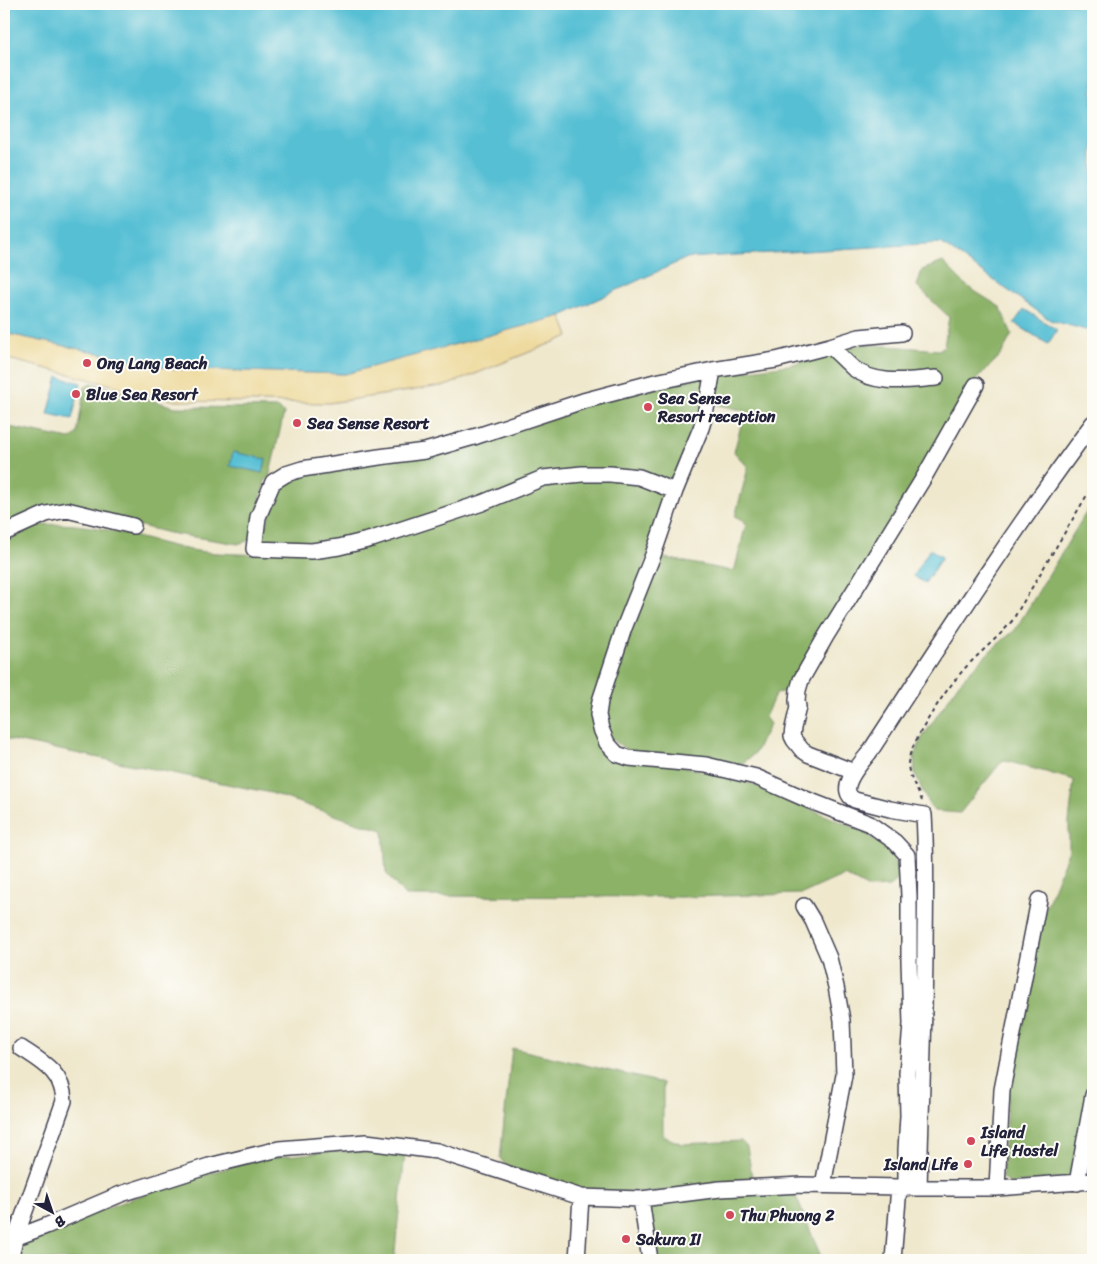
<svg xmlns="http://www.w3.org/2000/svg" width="1097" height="1264" font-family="Sriracha,sans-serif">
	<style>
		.forest { fill: #8cb268; stroke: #576a52 }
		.sand { fill: #eeda9e; stroke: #887e6c }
		.water { fill: #57bfd4; stroke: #3c7088 }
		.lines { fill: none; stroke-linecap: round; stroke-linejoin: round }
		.minor-casing { stroke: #414051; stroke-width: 18 }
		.path { stroke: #414051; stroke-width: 2; stroke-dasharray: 4 4; stroke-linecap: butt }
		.minor { stroke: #fff; stroke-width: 15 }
		.poi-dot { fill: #d1495b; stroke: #fdfcf7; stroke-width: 2 }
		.labels { text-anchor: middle; stroke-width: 4; stroke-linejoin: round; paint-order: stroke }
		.poi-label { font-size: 16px; font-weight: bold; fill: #22223b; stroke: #fdfcf7; text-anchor: start }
	</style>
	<rect width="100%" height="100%" fill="#fdfcf7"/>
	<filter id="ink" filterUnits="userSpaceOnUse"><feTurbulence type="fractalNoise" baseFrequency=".02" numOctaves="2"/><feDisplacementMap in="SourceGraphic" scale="10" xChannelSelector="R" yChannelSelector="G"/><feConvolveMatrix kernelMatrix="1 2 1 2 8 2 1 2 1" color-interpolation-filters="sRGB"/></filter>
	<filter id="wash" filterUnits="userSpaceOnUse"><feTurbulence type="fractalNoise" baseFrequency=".0096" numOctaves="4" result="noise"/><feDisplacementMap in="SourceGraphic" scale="20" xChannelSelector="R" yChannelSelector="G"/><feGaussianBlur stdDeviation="1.12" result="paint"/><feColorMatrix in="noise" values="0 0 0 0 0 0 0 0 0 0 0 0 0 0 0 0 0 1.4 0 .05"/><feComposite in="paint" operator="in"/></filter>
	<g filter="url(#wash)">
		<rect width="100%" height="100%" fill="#efe8cd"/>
		<path class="forest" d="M943,262L968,287L1000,307L1012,334L1001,355L973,383L791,689L782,692L776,693L765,717L770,724L755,753L742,764L652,755L629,752L611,738L603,716L608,692L640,603L659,561L665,558L732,571L735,568L746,524L743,520L735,517L747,472V466L734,452L744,414L742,410L715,404L712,398L716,377L725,373L789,365L864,344L939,350L944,346L949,317L917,286L922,270Z
			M701,377L707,384L702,409L594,700L605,746L749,783L865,832L892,854L900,878L889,887L869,888L844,875L802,894L681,897L405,896L386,873L383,830L355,822L271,793L6,739L4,740V543C14,540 19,529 29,527C83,516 138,540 191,550C212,554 234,553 256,555L274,503L283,484L301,473L380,460L582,405Z
			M91,383L175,407L278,408L284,413L269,478L265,481L250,540L238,544L169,533L106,517L51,512L4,526V426L70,439L77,434L85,386Z
			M1093,501V1175L1010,1184L1002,1178L1008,1093L1041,920L1069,850V822L1074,780L1003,760L960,813L934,811L928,803L915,774L914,756L922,738L959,683L991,650L1015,630Z
			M512,1048L663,1083V1136L682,1144L741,1141L747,1147L752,1176L743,1180L652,1192L588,1191L508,1169L500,1158Z
			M331,1151L405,1153L394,1260H14L18,1246L35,1237L106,1208L182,1181L259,1159Z
			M793,1189L819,1252V1260H657L648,1211L656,1202Z"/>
		<path class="sand" d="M561,316L569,336L448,385L329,403L176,401L4,358V333L174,369L345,374Z"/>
		<path class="water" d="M4,4H1093V332L1050,320L941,243L687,258L561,316L345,374L174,369L4,333Z
			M1024,309L1057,330L1048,344L1014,323Z
			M58,377L81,383L72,419L48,414Z
			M233,452L266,459L263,473L230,466Z
			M930,549L942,557L925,583L913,576Z"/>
	</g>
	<g filter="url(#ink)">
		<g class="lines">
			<g class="minor-casing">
				<path id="minor" d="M830,346C838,353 845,361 853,368C876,386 909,380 936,378
					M713,370L655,382L583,401L477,436L425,451L379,457L302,469L286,474L273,482L258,517L254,549L312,551L339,547L372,539L482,503L543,478L582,474H610L639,477L675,491L653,555L624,628L600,701L598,715L601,729L607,743L617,754L629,758L706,765L756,777L808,800L870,824L895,842L907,855L909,896V961L911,1024L907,1073L908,1116L906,1150V1188
					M675,491L701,428L705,415L713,370L776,360L830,346L859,337L902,333
					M4,533L46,514L67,510L133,526
					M854,772L808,754L802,750L794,740L792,736L793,728L798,707L797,701L798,690L801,680L826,636L923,479L976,385
					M804,906L813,921L829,958L836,987L842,1020L844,1075L823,1185
					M1077,1183L1093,1095
					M919,1188C921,1111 924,1033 925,956C925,909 927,862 924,815L890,809L855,800C835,790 861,763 869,753C942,641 1014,529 1093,423
					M997,1188L1002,1090L1039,900
					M641,1199L650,1260
					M4,1242L46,1226L121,1194L209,1166L279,1149L366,1142L437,1151L581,1197L641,1199L720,1189L802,1185L899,1187L919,1188H997L1093,1181
					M10,1260L15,1239L64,1101C63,1072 42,1062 21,1048
					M577,1260L581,1197
					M893,1260L899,1187"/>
			</g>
			<path class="path" d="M922,801C918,790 909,778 908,765C908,755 915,743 920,733C933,710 948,687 966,667C981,651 998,638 1012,621L1093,485"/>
			<use href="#minor" class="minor"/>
		</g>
	</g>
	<g class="poi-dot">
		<circle cx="87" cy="363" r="5"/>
		<circle cx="76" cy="394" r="5"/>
		<circle cx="648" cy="407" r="5"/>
		<circle cx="297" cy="423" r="5"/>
		<circle cx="971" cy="1141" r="5"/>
		<circle cx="968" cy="1164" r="5"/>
		<circle cx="730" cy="1215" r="5"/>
		<circle cx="626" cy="1239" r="5"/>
	</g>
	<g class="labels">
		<g class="poi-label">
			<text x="97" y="369">Ong Lang Beach</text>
			<text x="86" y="400">Blue Sea Resort</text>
			<text x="658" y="404">Sea Sense<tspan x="658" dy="18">Resort reception</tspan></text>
			<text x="307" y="429">Sea Sense Resort</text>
			<text x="981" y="1138">Island<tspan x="981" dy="18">Life Hostel</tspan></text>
			<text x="958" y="1170" text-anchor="end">Island Life</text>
			<text x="740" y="1221">Thu Phuong 2</text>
			<text x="636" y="1245">Sakura II</text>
		</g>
	</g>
	<rect width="1097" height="1264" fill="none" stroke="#fdfcf7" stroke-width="20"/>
	<g transform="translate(52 1212) rotate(140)" stroke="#fdfcf7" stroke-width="4" paint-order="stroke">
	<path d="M0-4L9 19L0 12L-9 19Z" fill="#22223b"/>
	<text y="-8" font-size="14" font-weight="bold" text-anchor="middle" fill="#22223b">B</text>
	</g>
</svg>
